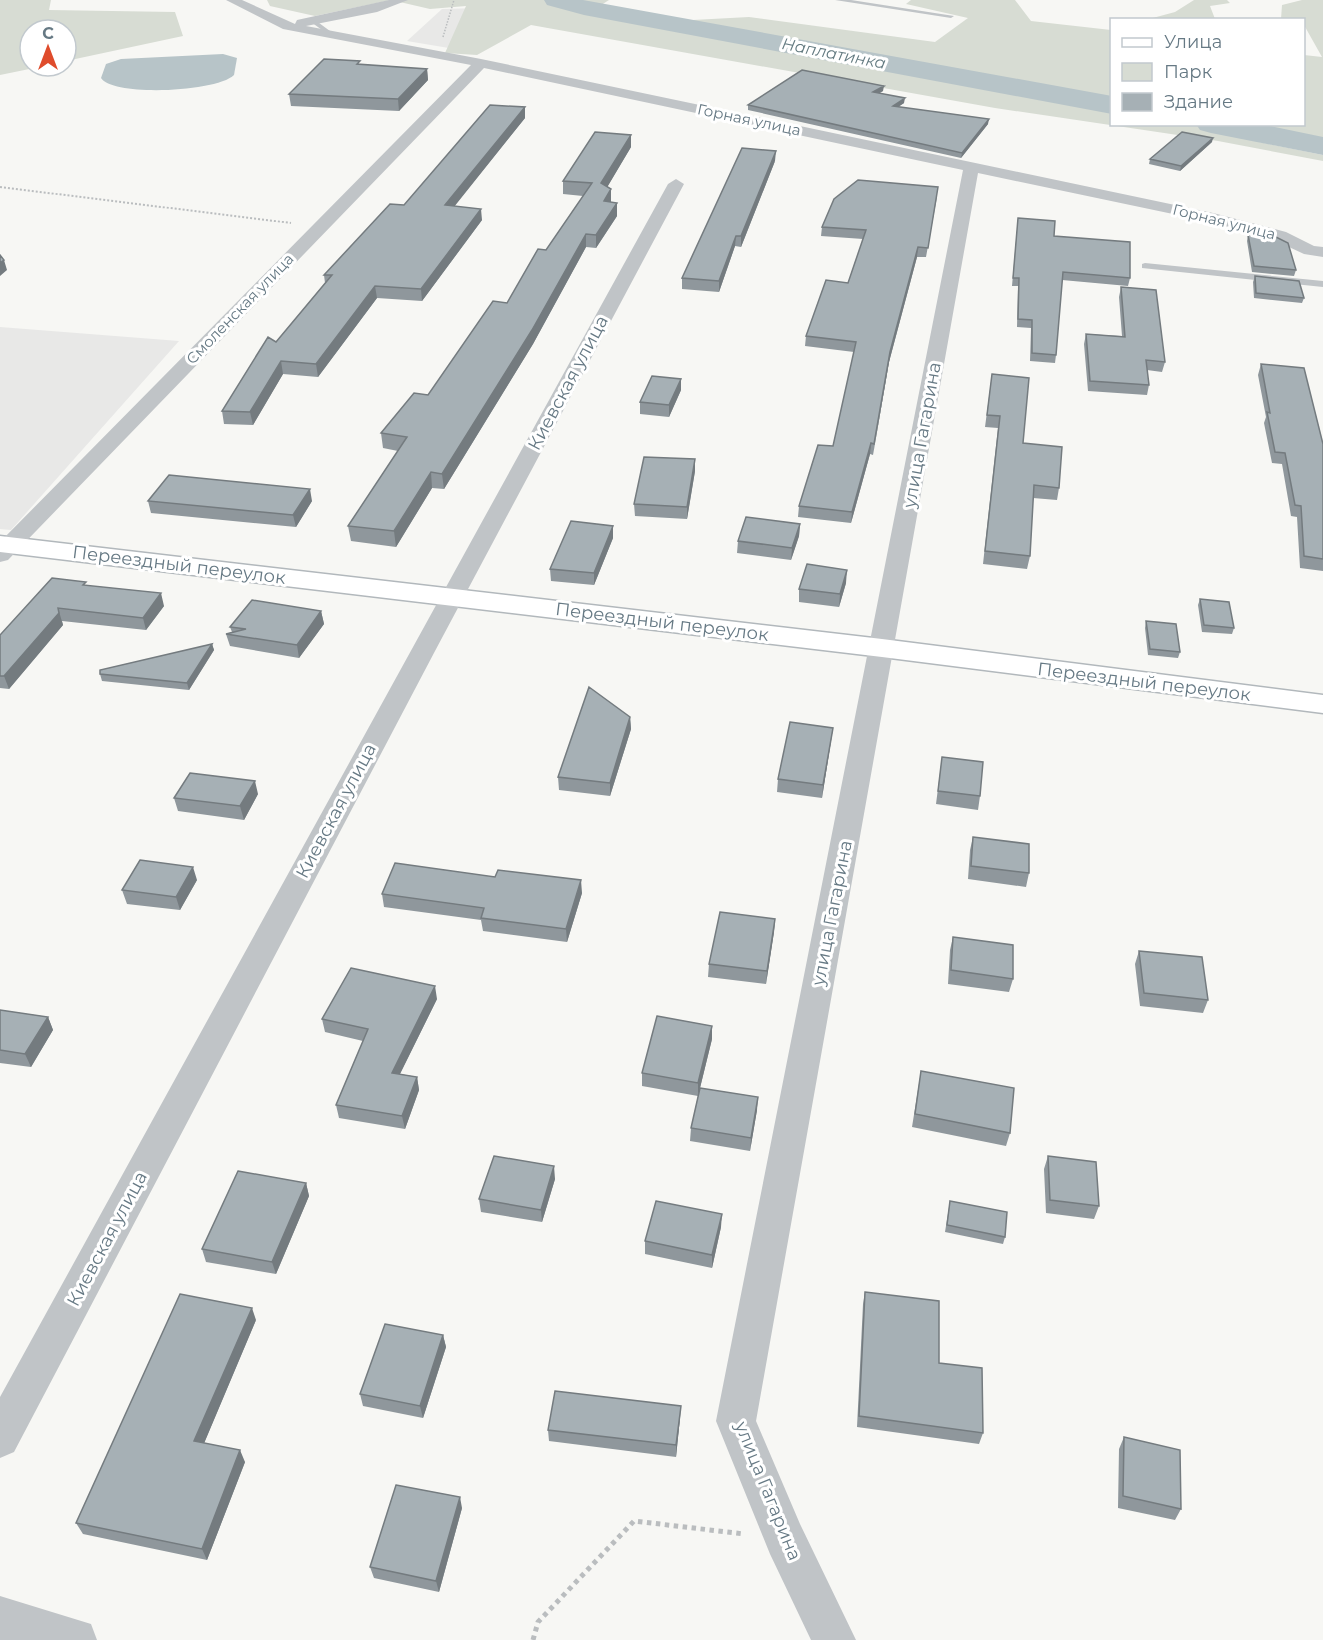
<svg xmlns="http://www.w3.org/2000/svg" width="1323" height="1640" font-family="Montserrat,sans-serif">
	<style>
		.built { fill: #e8e8e7 }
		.green { fill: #d7dcd3 }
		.water { fill: #b7c4c8 }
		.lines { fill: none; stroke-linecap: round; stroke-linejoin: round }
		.river { fill: #b7c4c8; fill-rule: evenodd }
		.secondary-casing { stroke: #b2b8bc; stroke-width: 3 }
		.path-far2 { stroke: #babdbf; stroke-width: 1.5; stroke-dasharray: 1.5 1.5; stroke-linecap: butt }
		.path-far1 { stroke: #babdbf; stroke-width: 2; stroke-dasharray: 2 2; stroke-linecap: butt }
		.path { stroke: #babdbf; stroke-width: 5; stroke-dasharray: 4.5 4.5; stroke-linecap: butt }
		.lane { fill: #c0c4c7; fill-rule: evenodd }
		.street { fill: #c0c4c7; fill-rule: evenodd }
		.secondary { fill: #fff; fill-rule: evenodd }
		.wall { fill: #8f979c }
		.shaded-wall { fill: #747b7f }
		.building { fill: #a6b0b5; stroke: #747b7f; stroke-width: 1.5 }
		.labels { text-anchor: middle; stroke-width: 6; stroke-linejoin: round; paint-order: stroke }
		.far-street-label { font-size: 15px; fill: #667984; stroke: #fff }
		.far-water-label { font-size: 16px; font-style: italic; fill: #637a80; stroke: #fff }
		.street-label { font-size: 18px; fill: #667984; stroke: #fff }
	</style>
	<rect width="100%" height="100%" fill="#f7f7f4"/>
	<path class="built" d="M479,8L467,51L407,41L442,9Z
		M0,327L179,341L11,530L0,529Z"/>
	<path class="green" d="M0,0H51L49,10L175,12L183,36L66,61V30H30V66H44L0,75Z
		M267,0H609L598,7L674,21L749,17L935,42L968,18L906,4L911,0H1015L1031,21L1111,30L1112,124H1304V55L1322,57L1304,25V20L1281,19L1282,5L1302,0H1323V138L1264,128L1259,142L1323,155V161L1218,141L995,108L531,25L477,55L445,53L466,6L430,9L391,0L315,16L270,6Z
		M1194,0H1227L1230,3L1210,6L1215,19H1149L1175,12Z"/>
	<path class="water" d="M223,54L237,58L234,75C217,92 113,97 101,78L106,64L121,59Z"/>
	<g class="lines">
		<path class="river" d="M544,0H583L1112,96V114L584,15L547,5Z
			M1196,124H1260L1323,137V155L1211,133L1200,130Z"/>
		<g class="secondary-casing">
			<path id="secondary" d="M0,536L882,639L1323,695V713L882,657L0,552Z"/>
		</g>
		<path class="path-far2" d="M443,37L454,0"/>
		<path class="path-far1" d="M0,187L291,223"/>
		<path class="path" d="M533,1640L538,1622L634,1521L744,1534"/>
		<path class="lane" d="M835,0H851L954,16L951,18Z
			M311,20H315L334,34L329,35L311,22Z
			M1145,263L1323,281V287L1142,268V264Z"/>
		<path class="street" d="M226,0H242L295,24L297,20L389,0H408L377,12L306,26L481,59L1213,213L1286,232L1314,246L1323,247V257L1304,254L1274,240L1211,222L978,173L756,1421L800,1524L856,1640H811L770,1554L716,1421L963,170L484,68L8,560L0,562V542L471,65L283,29Z
			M676,179L684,184L435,651L14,1452L0,1458V1397L668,184Z
			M0,1596L91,1624L97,1640H0Z"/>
		<use href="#secondary" class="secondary"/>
	</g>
	<path class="wall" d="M427,69L428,80L399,111L291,106L289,94Z
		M883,91L879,93L904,103L898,107L988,124L961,158L748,110V105Z
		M525,107V118L454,206L482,220L422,301L377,298L318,377L283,374L253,425L224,424L222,411L276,342L325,283L324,275Z
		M631,135V147L607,187L611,202L617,203V216L596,248L586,247L533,344L444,489L432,488L396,547L351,541L348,526L398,451L383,448L381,433L428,395L507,303L546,250L583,196L563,194V181Z
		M1212,142L1180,171L1149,164L1150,159Z
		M775,161L741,247L735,246L719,292L682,289V278Z
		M937,197L926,257H917L889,362L873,455L870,454L851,523L798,517L799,506L833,446L854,352L805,346L806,336L848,283L863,239L821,236L822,227Z
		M1018,218L1054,236L1130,278L1128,286L1062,280L1056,355L1055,363L1030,361L1031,328L1017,327L1018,286H1012Z
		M1248,235L1296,270L1294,276L1252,272L1247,241Z
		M1255,276L1304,298L1302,303L1254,298L1253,282Z
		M1121,287L1165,362L1162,372L1147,370L1149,385L1147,395L1088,391L1084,344L1086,334L1122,336L1119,297Z
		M1261,364L1323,444V571L1300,568L1297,517L1291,516L1282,464L1272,463L1264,423L1266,417L1258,375Z
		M992,374L1023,443L1059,488L1057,500L1033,498L1030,556L1027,569L983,564L998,428L985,427Z
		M681,390L669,417L640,414V402Z
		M695,471L687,519L635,516L634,504Z
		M148,501H312L296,527L151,513Z
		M800,524L799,536L791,560L737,553L738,541Z
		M613,526V538L594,585L551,581L550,569Z
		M846,583L839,607L799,602V589Z
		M87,585L164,606L146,630L62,621L63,625L9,689L0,688V635Z
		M1200,599L1234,628L1232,634L1202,632L1198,605Z
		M321,611L324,624L299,658L230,646L226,634L232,632L230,627Z
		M1146,621L1180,652L1178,658L1148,655L1145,628Z
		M212,644L214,650L189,690L102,681L100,674Z
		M630,717L631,729L610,796L559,790L558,777Z
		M833,728L822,798L777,792L778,779Z
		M942,757L980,796L978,810L936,804Z
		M258,794L244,820L178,811L174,798Z
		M973,837L1029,873L1026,887L968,879L970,850Z
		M197,880L180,910L127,904L122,890Z
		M582,893L567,942L483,931L481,920L384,907L382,894Z
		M775,919L774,932L766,984L708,977L709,964Z
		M953,937L1013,979L1009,992L948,984L950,950Z
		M1139,951L1208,1000L1203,1013L1140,1006L1135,964Z
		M437,999L400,1074L417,1077L419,1090L405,1129L339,1118L336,1105L363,1041L325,1032L322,1019Z
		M0,1010L48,1017L53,1030L31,1067L0,1063Z
		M712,1039L700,1088L757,1110L750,1151L690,1141L691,1128L698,1096L642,1086V1073Z
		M921,1071L1010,1133L1006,1146L912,1127Z
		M1048,1156L1099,1206L1094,1219L1046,1213L1044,1169Z
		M555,1179L542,1222L481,1212L479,1199Z
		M306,1183L309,1196L276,1274L206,1262L202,1249Z
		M950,1201L1005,1237L1003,1244L945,1232Z
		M721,1227L712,1268L645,1254V1241Z
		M865,1292L939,1363L983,1433L979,1444L857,1427L863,1304Z
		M256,1320L204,1443L245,1462L207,1560L83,1534L76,1523Z
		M443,1335L446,1347L423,1418L363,1406L360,1394Z
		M680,1418L676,1457L549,1441L548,1430Z
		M1124,1437L1181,1509L1175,1520L1118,1508L1119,1449Z
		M462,1508L439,1592L374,1578L370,1567Z"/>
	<path class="shaded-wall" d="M427,69L428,80L399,111L398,99Z
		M884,86L883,91L873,97V92Z
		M905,98L904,103L892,111L893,106Z
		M525,107V118L446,217L445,205Z
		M989,119L988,124L961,158L962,153Z
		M631,135V147L602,196L601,183Z
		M1213,138L1212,142L1180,171L1181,166Z
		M776,151L775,161L741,247V236Z
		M611,189V202L604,215V201Z
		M617,203V216L596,248V235Z
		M481,209L482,220L422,301L421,289Z
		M586,234V247L533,344L444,489L442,474Z
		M736,236L735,246L719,292V281Z
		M918,247L917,257L889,362L873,455L890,352Z
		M4,260L7,270L0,276V263Z
		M375,286L377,298L318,377L316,364Z
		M281,361L283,374L253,425L250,412Z
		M681,379V390L669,417V405Z
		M871,443L870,454L851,523L852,512Z
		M695,459V471L687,519V507Z
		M431,472L432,488L396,547L394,531Z
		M310,489L312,501L296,527L293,515Z
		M800,524L799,536L791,560L792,548Z
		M613,526V538L594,585V573Z
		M847,570L846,583L839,607L840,594Z
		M161,593L164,606L146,630L143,618Z
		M58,608L63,625L9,689L4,676Z
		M321,611L324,624L299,658L297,645Z
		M212,644L214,650L189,690L187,683Z
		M630,717L631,729L610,796V783Z
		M833,728L831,741L822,798L823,785Z
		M255,781L258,794L244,820L240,806Z
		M193,867L197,880L180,910L176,897Z
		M581,880L582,893L567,942L566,929Z
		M775,919L774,932L766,984L767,971Z
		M435,986L437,999L394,1086L392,1073Z
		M48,1017L53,1030L31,1067L25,1054Z
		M712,1026V1039L698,1096V1083Z
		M417,1077L419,1090L405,1129L402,1116Z
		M758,1097L757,1110L750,1151L751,1138Z
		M554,1166L555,1179L542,1222L541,1210Z
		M306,1183L309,1196L276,1274L272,1262Z
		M722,1214L721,1227L712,1268V1255Z
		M252,1308L256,1320L200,1453L194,1441Z
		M443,1335L446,1347L423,1418L420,1406Z
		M681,1406L680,1418L676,1457V1445Z
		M240,1450L245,1462L207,1560L202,1549Z
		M460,1497L462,1508L439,1592L436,1581Z"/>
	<path class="building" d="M324,59L360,61L357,64L427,69L398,99L289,94Z
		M802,70L884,86L873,92L905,98L893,106L989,119L962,153L748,105Z
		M490,105L525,107L445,205L481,209L421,289L375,286L316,364L281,361L250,412L222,411L268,337L276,342L332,275H324L390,204L404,205Z
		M595,132L631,135L601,183L611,189L604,201L617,203L596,235L586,234L532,330L442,474L431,472L394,531L348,526L407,437L381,433L414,393L428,395L493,301L507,303L538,249L546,250L592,183L563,181Z
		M1182,132L1213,138L1181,166L1150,159Z
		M742,148L776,151L741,236H736L719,281L682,278Z
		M858,180L938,187L928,248L918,247L890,352L874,444L871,443L852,512L799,506L818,445L833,446L856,342L806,336L826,280L848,283L866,230L822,227L834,199Z
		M1018,218L1055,221L1054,236L1130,242V278L1063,272L1056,355L1032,353V320L1018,319L1019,278H1013Z
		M1248,235L1276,237L1288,243L1296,270L1254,266Z
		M0,255L4,260L0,263Z
		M1255,276L1299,281L1304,298L1256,293Z
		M1121,287L1156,290L1165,362L1146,360L1149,385L1090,381L1086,334L1125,337Z
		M1261,364L1304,368L1323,444V559L1304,556L1301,506L1295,505L1285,453L1275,452L1267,412L1270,413Z
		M992,374L1029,378L1023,443L1062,447L1059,488L1034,485L1030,556L985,551L1000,416L987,415Z
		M652,376L681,379L669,405L640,402Z
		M644,457L695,459L687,507L634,504Z
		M169,475L310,489L293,515L148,501Z
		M746,517L800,524L792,548L738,541Z
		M571,521L613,526L594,573L550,569Z
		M807,564L847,570L840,594L799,589Z
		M52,578L86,582L83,585L161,593L143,618L58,608L59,613L4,676H0V635Z
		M1200,599L1229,602L1234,628L1204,625Z
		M252,600L321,611L297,645L226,634L246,629L230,627Z
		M1146,621L1176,624L1180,652L1150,649Z
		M212,644L187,683L100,674V670Z
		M589,687L630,717L610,783L558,777Z
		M790,722L833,728L823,785L778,779Z
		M942,757L983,762L980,796L938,791Z
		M190,773L255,781L240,806L174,798Z
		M973,837L1029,844V873L971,866Z
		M140,860L193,867L176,897L122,890Z
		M395,863L495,877L498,870L581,880L566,929L481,918L484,908L382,894Z
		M720,912L775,919L767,971L709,964Z
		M953,937L1013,945V979L951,970Z
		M1139,951L1202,957L1208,1000L1144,993Z
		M351,968L435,986L392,1073L417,1077L402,1116L336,1105L368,1029L322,1019Z
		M0,1010L48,1017L25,1054L0,1050Z
		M657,1016L712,1026L698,1083L642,1073Z
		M921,1071L1014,1088L1010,1133L915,1114Z
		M700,1088L758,1097L751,1138L691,1128Z
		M494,1156L554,1166L541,1210L479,1199Z
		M1048,1156L1096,1162L1099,1206L1050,1200Z
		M238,1171L306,1183L272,1262L202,1249Z
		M656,1201L722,1214L712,1255L645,1241Z
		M950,1201L1007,1212L1005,1237L947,1225Z
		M865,1292L939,1301V1363L982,1368L983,1433L859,1416Z
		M180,1294L252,1308L194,1441L240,1450L202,1549L76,1523Z
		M385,1324L443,1335L420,1406L360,1394Z
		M555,1391L681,1406L676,1445L548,1430Z
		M1124,1437L1180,1450L1181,1509L1123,1496Z
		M396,1485L460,1497L436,1581L370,1567Z"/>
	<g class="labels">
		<g class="far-street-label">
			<text transform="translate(749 120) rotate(12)" y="5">Горная улица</text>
			<text transform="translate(1224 222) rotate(14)" y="5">Горная улица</text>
			<text transform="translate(240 309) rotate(-46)" y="5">Смоленская улица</text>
		</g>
		<g class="far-water-label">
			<text transform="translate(834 53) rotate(11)" y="6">Наплатинка</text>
		</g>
		<g class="street-label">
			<text transform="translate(568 383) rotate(-62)" y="6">Киевская улица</text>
			<text transform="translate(922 435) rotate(-80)" y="6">улица Гагарина</text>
			<text transform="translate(179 565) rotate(7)" y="6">Переездный переулок</text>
			<text transform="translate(662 622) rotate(7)" y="6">Переездный переулок</text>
			<text transform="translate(1144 682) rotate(7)" y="6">Переездный переулок</text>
			<text transform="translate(336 811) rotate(-62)" y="6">Киевская улица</text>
			<text transform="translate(832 913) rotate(-79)" y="6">улица Гагарина</text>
			<text transform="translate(107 1239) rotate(-62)" y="6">Киевская улица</text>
			<text transform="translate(768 1491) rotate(68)" y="6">улица Гагарина</text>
		</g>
	</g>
	<rect x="1110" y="18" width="195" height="108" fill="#ffffff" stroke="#c2c9ce" stroke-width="1.5"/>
	<rect x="1122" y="38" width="30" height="9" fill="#ffffff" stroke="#c2c9ce" stroke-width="1.5"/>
	<text x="1164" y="48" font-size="18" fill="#667984">Улица</text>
	<rect x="1122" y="63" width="30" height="18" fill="#d7dcd3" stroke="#c2c9ce" stroke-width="1.5"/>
	<text x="1164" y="78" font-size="18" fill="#667984">Парк</text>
	<rect x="1122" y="93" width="30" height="18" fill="#a6b0b5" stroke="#c2c9ce" stroke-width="1.5"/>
	<text x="1164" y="108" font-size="18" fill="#667984">Здание</text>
	<g transform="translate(48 48)"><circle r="28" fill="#ffffff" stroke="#c2c9ce" stroke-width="1.5"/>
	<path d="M0-4.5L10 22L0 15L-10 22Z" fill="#df4c2c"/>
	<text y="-9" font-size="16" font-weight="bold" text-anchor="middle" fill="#667984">С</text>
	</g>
</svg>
